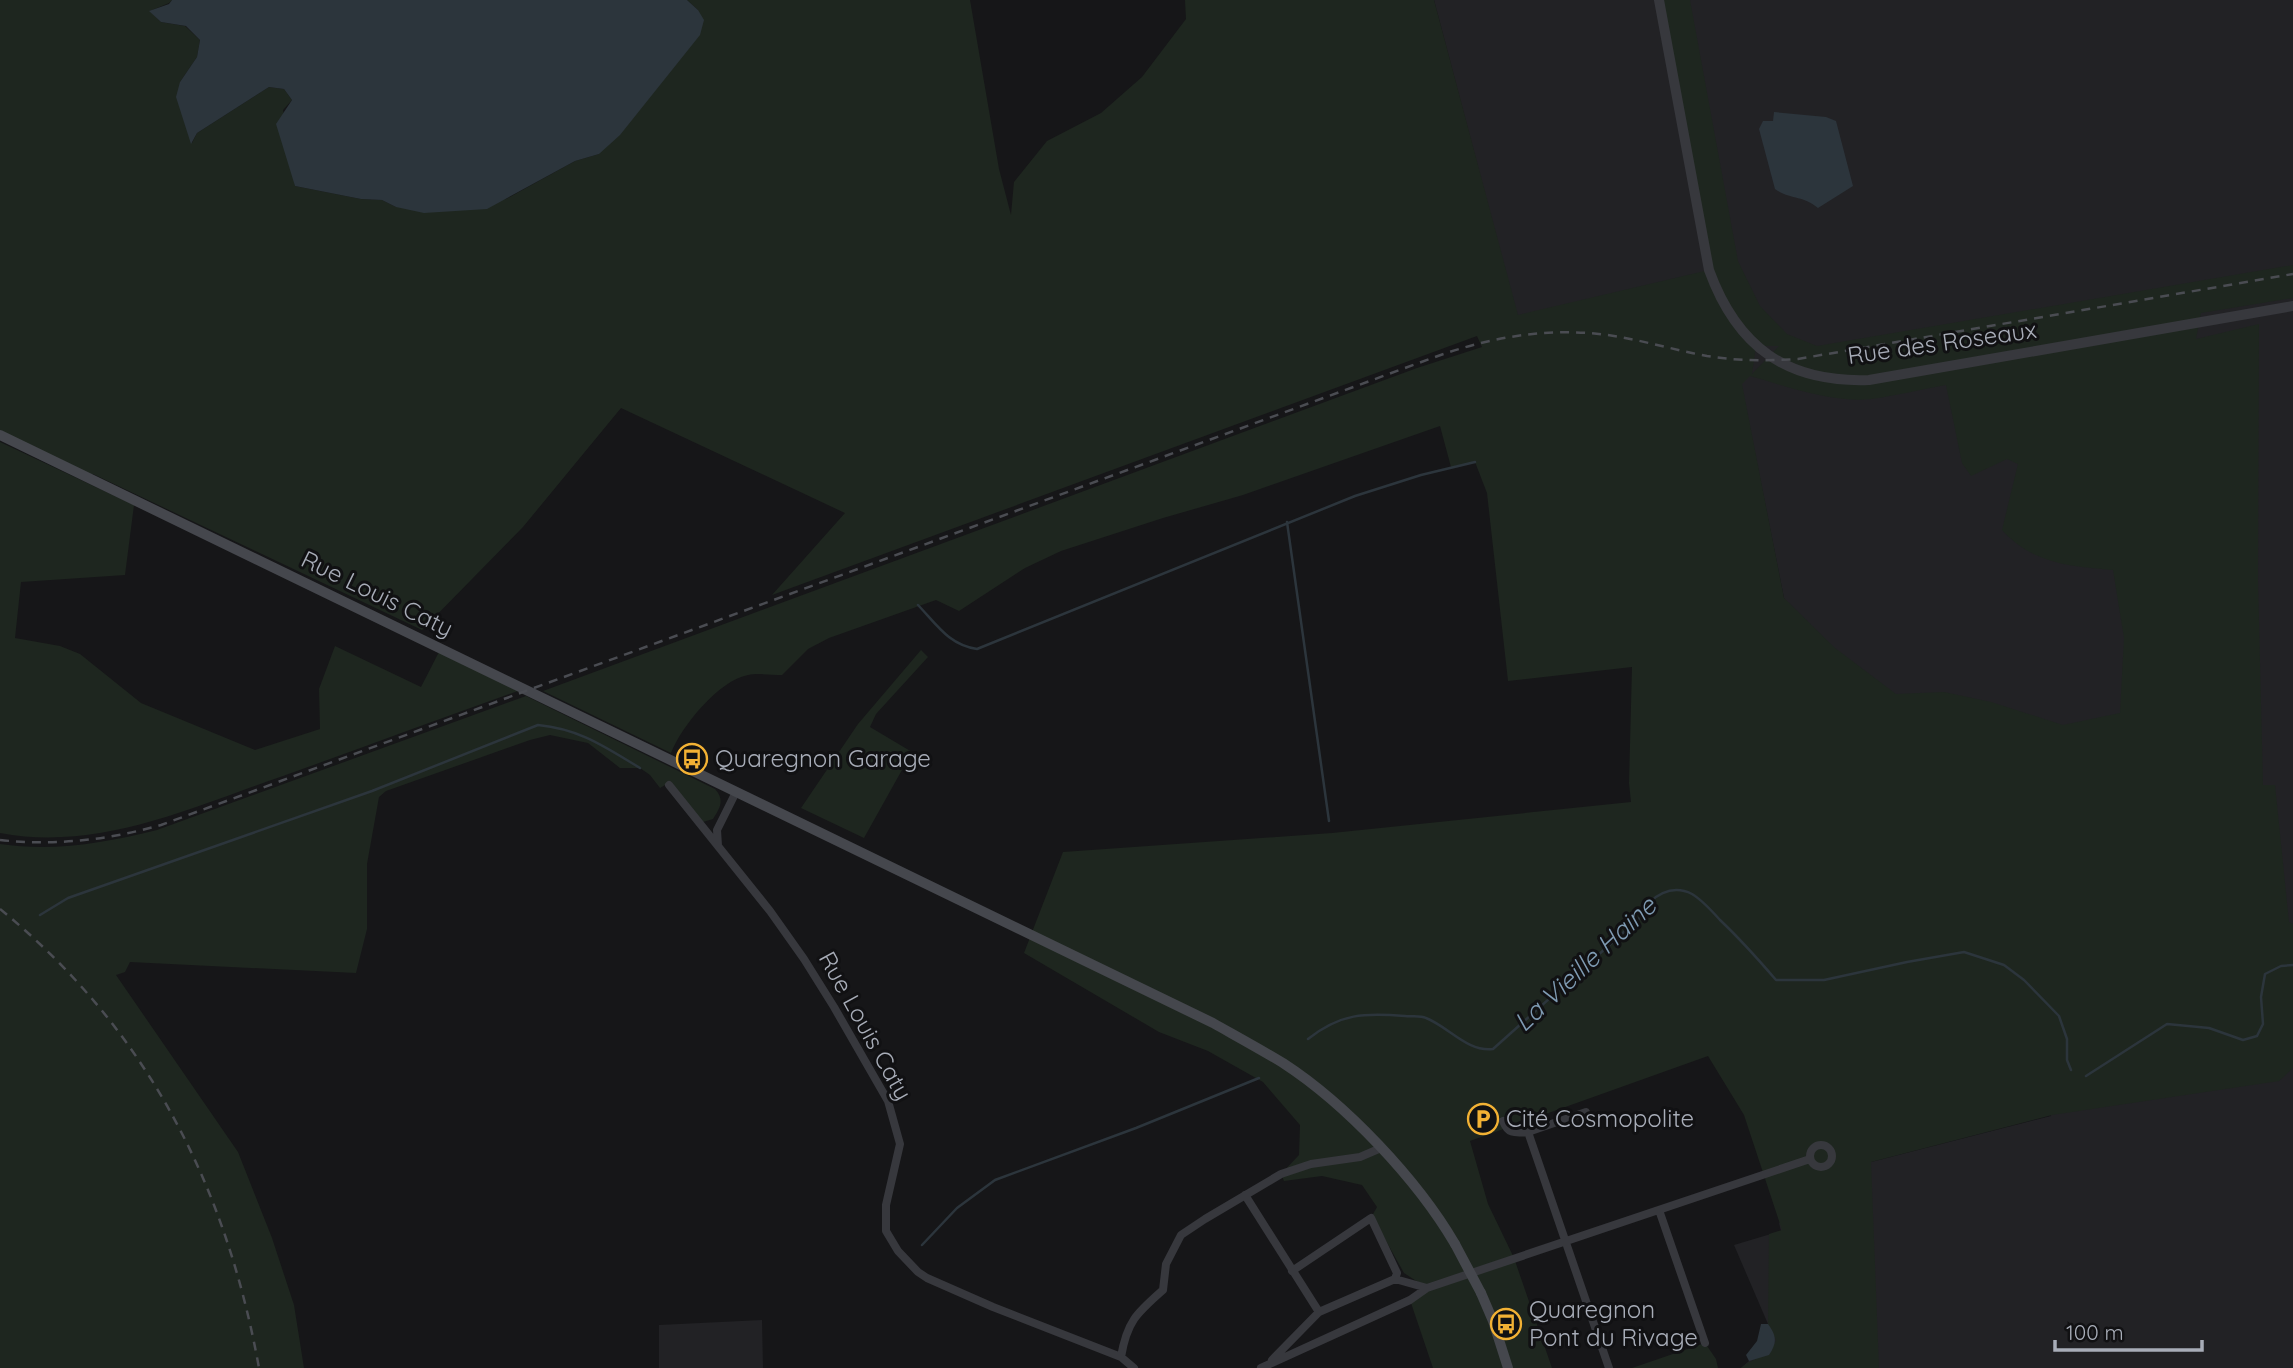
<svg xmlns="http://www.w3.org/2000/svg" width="2293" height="1368" font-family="Quicksand,sans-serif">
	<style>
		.built { fill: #222225 }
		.green { fill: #1e261f; fill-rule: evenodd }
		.water { fill: #2c353c }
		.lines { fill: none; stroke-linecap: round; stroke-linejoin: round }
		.stream { stroke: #2c353c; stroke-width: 2.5 }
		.minor { stroke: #37383d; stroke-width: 8 }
		.tertiary { stroke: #37383d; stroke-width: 10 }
		.secondary { stroke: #45474d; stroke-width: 10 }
		.rail { stroke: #4a4c52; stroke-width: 2.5; stroke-dasharray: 9 7; stroke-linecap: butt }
		.secondary-bridge { stroke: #45474d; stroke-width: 10 }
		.labels { text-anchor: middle; stroke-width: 6; stroke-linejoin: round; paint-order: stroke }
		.street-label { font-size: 24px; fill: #a8adb8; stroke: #111113 }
		.poi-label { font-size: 24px; fill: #a8adb8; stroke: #111113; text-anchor: start }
		.water-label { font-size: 26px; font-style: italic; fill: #7f9bb3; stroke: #111113 }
	</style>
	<rect width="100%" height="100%" fill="#161618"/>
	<path class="built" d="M1434,0H2293V1368H1741L1749,1361L1768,1324L1734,1245L1781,1231L1779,1223L1871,1162L2051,1116L1784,598L1741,383L1749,376L1517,315Z
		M762,1320L763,1368H659V1325Z"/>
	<path class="green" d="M0,0H172L169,3L150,11L161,22L185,26L200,40L197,57L180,82L192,143L197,133L269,87L284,89L292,100L283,110L295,186L361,199L382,200L396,207L506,199L575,161L599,154L698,10L687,0H970L999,169L1011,215L1014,182L1047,141L1101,113L1142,77L1186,19L1185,0H1434L1518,315L1709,270L1659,0H1690L1738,261L1760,306L1787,334L1817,346L2293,265V298L2201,313L2196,339L2259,324L2258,581L2263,785H2275L2289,922L2293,924V1068L2279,1081L2052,1115L1871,1162L1879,1368H1741C1753,1357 1770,1357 1776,1340L1768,1324L1769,1234L1782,1230L1744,1115L1708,1056L1470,1141L1488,1204L1514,1258L1552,1368H1433L1410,1300L1427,1288L1404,1273L1372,1216L1377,1207L1362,1185L1322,1176L1284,1181L1281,1174L1299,1155L1300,1125L1263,1082L1208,1051L1159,1032L1024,953L1063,852L1332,833L1631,802L1629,783L1632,667L1508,681L1487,493L1475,462L1451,467L1440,426L1243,495L1163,518L1061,551L1025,568L959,611L936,600L829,638L808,649L782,675C772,675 758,673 748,675C719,680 681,727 671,753L543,691L1417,368L1482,347L1477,336L772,595L845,513L621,408L523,527L422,630L93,474L88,477L0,435ZM1756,346H1779L1752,374ZM1750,376C1789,387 1831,403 1871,399C1896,396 1921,389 1946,385L1962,463L1971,476L2007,459L2018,464L2002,530C2033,564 2069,566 2113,570L2124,638L2120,713L2063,725L1991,702L1944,692L1896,694L1835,648L1784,598L1742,384Z
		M0,442L134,505L125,575L21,582L15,638L60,646L80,654L141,703L255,750L320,729L319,689L335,646L421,687L439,652L518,691C439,719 361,748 283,776C193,807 98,852 0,833Z
		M921,650L928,657L876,714L870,727L912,752L864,838L801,808L858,724Z
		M526,696L715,789C725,800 720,808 713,819L703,822L670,782L660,788L650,775L640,768H620L588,743L550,735L530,740L386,791L379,797L367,864V929L356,973L130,962L125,972L116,975L238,1152L272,1238L294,1305L304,1368H0V844C53,852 105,843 157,830Z
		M1705,1343L1716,1359L1718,1368H1632Z"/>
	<path class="water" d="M172,0H687L698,10L704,20L700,35L620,135L599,154L575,161L487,209L424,213L396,207L382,200L361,199L295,186L276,124L292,100L284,89L269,87L197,133L191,144L176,97L180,82L197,57L200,40L186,26L161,22L149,11L169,4Z
		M1774,112L1826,117L1836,121L1853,186L1818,208C1803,195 1791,200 1775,189L1759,129L1763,121H1773Z
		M1761,1324H1768C1777,1336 1777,1343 1769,1355L1749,1361L1746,1355L1757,1341Z"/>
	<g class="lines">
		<path class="stream" d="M1287,522L1329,821
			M918,605C937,625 949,645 977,649L1355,496L1421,475L1475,462
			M40,915L68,898L372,791L538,725C580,729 605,747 640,768
			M1308,1039C1341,1013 1364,1013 1405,1016C1411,1017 1420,1015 1426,1018C1449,1027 1467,1052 1493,1049L1644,914C1650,895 1672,884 1692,894C1702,900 1712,911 1720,920C1740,939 1758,959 1776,980H1824L1907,962L1964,952L2004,965L2024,980L2059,1016L2067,1039V1060L2071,1070
			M2086,1076L2167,1024L2209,1028L2243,1040L2257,1036L2263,1024L2261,997L2265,974L2281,966L2293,965
			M922,1245L957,1208L995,1180L1136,1128L1259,1078"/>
		<path class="minor" d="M669,785L770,911L804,959L834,1007L888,1101L900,1144L886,1205V1231L898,1251L918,1272L927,1278L993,1307L1121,1357L1134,1368
			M718,846L717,830L736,792
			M1503,1121C1508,1134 1514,1133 1528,1132L1609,1368
			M1528,1132L1586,1112
			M1810 1156a11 11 0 1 1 22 0a11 11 0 1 1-22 0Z
			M1245,1195L1319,1312
			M1659,1210L1705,1343
			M1395,1279L1427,1288
			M1121,1357C1127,1321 1137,1313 1163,1290L1166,1264L1181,1235L1205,1219L1281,1174L1311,1164L1360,1157L1381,1148
			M1272,1360L1319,1312L1395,1279L1397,1273L1371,1218L1292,1271
			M1261,1368L1410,1300L1427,1288L1810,1159"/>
		<path class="tertiary" d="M1659,0L1709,270C1737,347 1787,383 1869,380L2293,306"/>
		<path class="secondary" d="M0,435L1213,1023C1236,1036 1260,1049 1283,1063C1346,1104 1417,1179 1455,1244
			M1481,1293L1493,1321L1508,1368"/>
		<path class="rail" d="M0,840C55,846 108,840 161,825L1435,357C1490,337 1549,327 1608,335C1642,340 1674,350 1707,356C1737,361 1767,361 1798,359L2293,274
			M0,909C146,1028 226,1185 259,1368"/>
		<path class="secondary-bridge" d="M1455,1244L1481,1293"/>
	</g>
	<defs>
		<g id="bus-ring" transform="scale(1.575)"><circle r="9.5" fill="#111113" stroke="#f2b134" stroke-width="1.5"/><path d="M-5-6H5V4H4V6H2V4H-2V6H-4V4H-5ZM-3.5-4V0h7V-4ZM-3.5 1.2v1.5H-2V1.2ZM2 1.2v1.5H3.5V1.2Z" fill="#f2b134"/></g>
		<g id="parking-ring" transform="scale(1.575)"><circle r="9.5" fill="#111113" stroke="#f2b134" stroke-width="1.5"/><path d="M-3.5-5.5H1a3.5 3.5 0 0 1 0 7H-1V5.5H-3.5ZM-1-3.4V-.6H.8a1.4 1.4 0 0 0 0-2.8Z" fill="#f2b134"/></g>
	</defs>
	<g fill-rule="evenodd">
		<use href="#bus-ring" x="692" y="759"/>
		<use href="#parking-ring" x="1483" y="1119"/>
		<use href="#bus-ring" x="1506" y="1324"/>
	</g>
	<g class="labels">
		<g class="street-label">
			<text transform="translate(1942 343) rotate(-8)" y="8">Rue des Roseaux</text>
			<text transform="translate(377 594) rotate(26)" y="8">Rue Louis Caty</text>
			<text transform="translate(865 1026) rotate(61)" y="8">Rue Louis Caty</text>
		</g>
		<g class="poi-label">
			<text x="715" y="767">Quaregnon Garage</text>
			<text x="1506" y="1127">Cité Cosmopolite</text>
			<text x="1529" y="1318">Quaregnon<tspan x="1529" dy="28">Pont du Rivage</tspan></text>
		</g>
		<g class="water-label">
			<text transform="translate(1585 964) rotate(-43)" y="9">La Vieille Haine</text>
		</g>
	</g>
	<path d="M2055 1340v10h147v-10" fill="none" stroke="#a8adb8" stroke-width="3.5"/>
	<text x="2066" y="1340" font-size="21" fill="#a8adb8" stroke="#111113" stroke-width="5" paint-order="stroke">100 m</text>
</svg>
